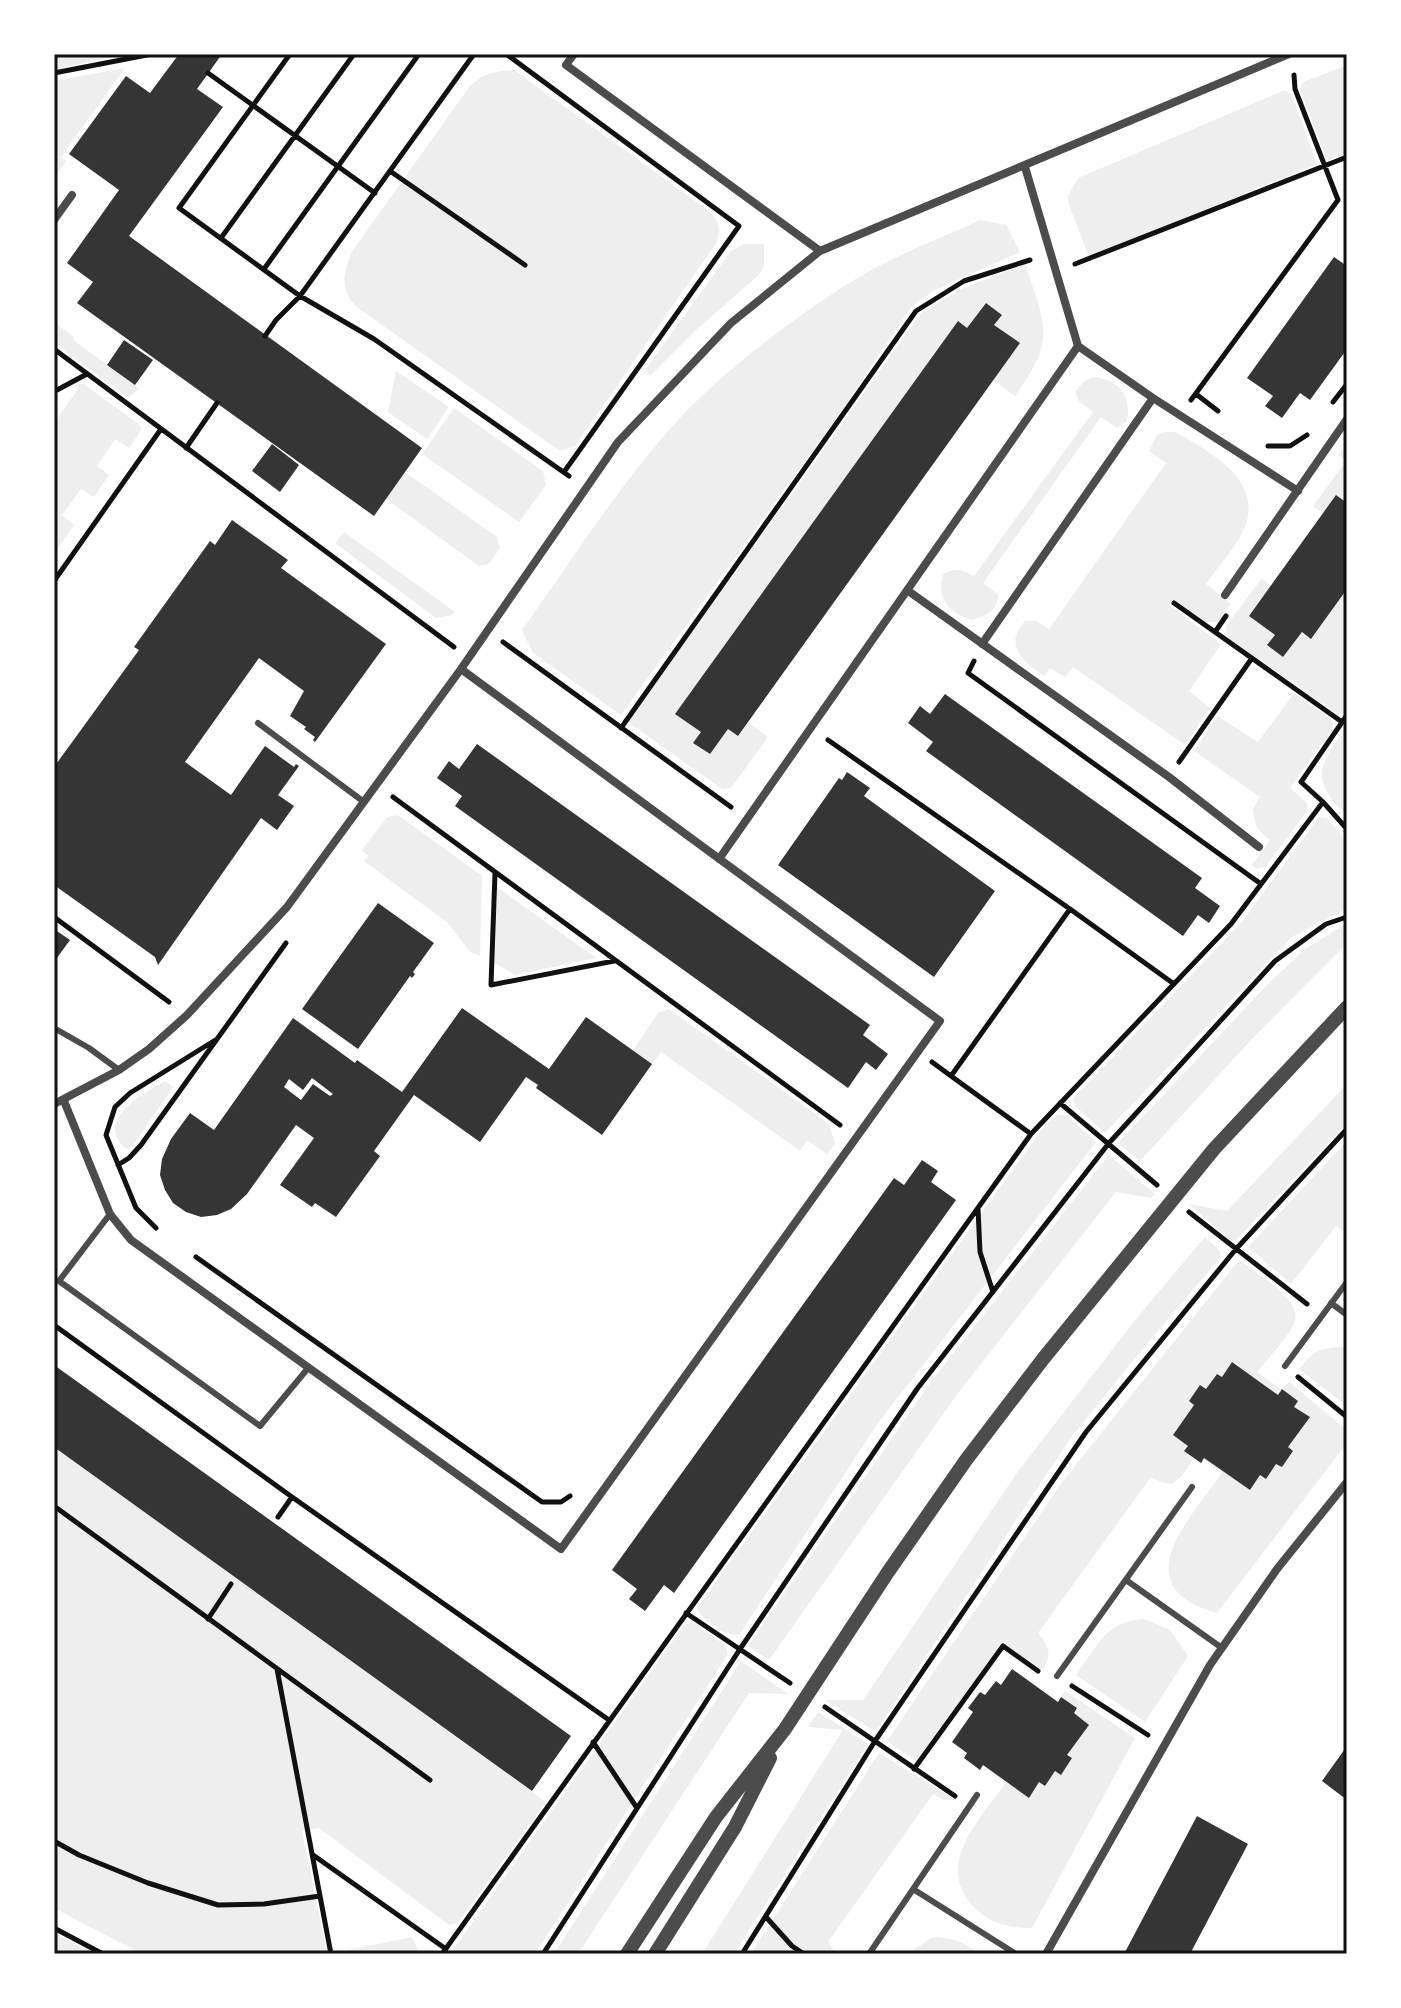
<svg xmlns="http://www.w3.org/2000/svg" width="1401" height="2008" font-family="'Source Sans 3',sans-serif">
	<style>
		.green { fill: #eee }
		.building { fill: #353535; fill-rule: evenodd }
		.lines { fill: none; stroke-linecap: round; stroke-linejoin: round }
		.path { stroke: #111; stroke-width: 5 }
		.service { stroke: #4c4c4c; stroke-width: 6 }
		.minor { stroke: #4c4c4c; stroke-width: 8 }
		.tertiary { stroke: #4c4c4c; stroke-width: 14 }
		.neatline { fill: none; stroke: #111; stroke-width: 3 }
	</style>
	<rect width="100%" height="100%" fill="#fff"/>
	<path class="green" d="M54,54H128L54,69Z
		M1347,65V153L1327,161L1300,89L1303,82Z
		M125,68L61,157L66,161L54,179V81Z
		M514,70L705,208C718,218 721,226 717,242L575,446L560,451L358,308C339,290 343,276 351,253L470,86C483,73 496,71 514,70Z
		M1285,90L1292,95L1317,164L1089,257L1069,205L1068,196L1078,178Z
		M980,220L1006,225L1020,252L935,290L912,306L838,416L621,715L533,653L522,630C570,563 615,491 670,429C717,375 793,318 854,280C893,256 939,239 980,220Z
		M744,244H764V266L759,275L696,330L650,376L646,370L648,366L731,251Z
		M1025,264C1046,327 1056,339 1015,396L993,380L1020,343L994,325L1002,315L985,303L967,328L957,322L676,714L701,732L694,743L709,754L728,729L738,736L748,722L768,737L731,788L722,789L628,722L922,312L963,288Z
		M54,322L74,337L73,340L135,385L138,389L128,398L54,343Z
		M396,371L449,407L427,439L388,412Z
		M1093,377C1119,379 1132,396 1127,421L1117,428L1101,417L983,583L998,594C998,611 987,615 972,620C949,613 936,599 943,575C956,566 962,570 974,576L1093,412L1079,401L1075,392L1084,381Z
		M82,383L140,425L141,430L129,448L115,439L97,466L109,475L94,497L81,489L62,515L74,525L58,548L54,545V423L78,389L74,386Z
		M454,408L543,471L546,485L519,522L422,454Z
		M1165,432H1176C1213,454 1268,483 1242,533C1233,551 1217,568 1206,584L1231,604L1217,622H1206L1173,599L1169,605L1221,644L1189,691L1210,708L1185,745L1073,667L1065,677L1050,668L1044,676C1023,662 1003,644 1025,621H1037L1049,629L1166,463L1149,451L1157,435Z
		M1347,443V501L1323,513L1313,506L1346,461L1338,455Z
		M405,472L497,537L500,548L489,564L479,566L386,499Z
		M344,532L455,612L452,615L436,618L335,543Z
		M1262,578L1271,586L1249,616L1275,635L1267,645L1283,657L1302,632L1312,639L1347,589L1345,714H1337L1227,637L1226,626Z
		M1294,693L1332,720L1333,729L1290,788L1307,803L1308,810L1265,867L1257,869L1252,865L1270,840C1257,829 1255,827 1253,809L1260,797L1194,751L1217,716L1258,742Z
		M1347,725V815C1306,778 1322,763 1347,725Z
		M398,815L482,876L480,956L470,952L448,923L364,861L368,856L362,850L387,817Z
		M1319,817L1327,818L1347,842V909L1292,937L1105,1133L1075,1106L1073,1099L1242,922Z
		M497,887L596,958L515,975L495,963Z
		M1347,923V943L1250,1041L1140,1161L1118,1143L1268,984L1304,950Z
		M669,1009L829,1124L835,1144L827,1154L807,1140L800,1151L661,1052L652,1064L633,1050L658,1013Z
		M165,1081L173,1087L132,1147L126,1149C93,1120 143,1094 165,1081Z
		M1347,1084V1123L1236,1240L1231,1241L1189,1204L1227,1211Z
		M1057,1115H1067L1096,1142L878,1423L739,1635C725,1636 702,1621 697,1608L1045,1125Z
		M1347,1141V1234L1336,1226L1291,1284L1248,1247Z
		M1109,1155L1155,1194L1151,1198L1116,1192L958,1393L769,1660L748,1646L931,1382Z
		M1205,1237L1220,1251V1258L1140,1352L1070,1439L879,1727L873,1730L825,1700H863L1019,1470L1136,1319Z
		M1239,1260C1255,1272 1302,1300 1295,1321C1290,1336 1267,1359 1257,1372L1281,1389L1289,1382L1347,1430V1443L1217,1613C1122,1586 1190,1520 1223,1471L1251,1490L1260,1475L1266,1478L1276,1464L1282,1467L1293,1451L1288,1447L1309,1417L1294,1407L1298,1401L1282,1389L1278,1395L1233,1362L1222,1377L1216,1374L1206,1389L1200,1385L1194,1405L1173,1434L1188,1446L1185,1451L1194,1458L1182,1476L1172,1484L1161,1482L1151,1477L1038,1633C1049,1646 1053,1655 1042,1670L1002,1643L916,1761L887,1741L1060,1485Z
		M1343,1347L1347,1348V1406L1299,1369C1315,1350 1318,1348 1343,1347Z
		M54,1447L546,1802L458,1923L449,1925L319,1828L302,1830L327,1954H142L54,1908Z
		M1144,1619L1170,1630L1188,1656L1145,1722L1076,1675C1098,1646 1105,1621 1144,1619Z
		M693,1622L725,1645L728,1654L535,1954H450L684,1625Z
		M741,1661L788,1694L749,1693L578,1954H554Z
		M1065,1691L1135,1738L1032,1928C1009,1928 991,1924 974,1907C933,1865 981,1818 1007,1781L1029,1797L1039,1782L1045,1786L1055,1771L1061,1774L1072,1759L1067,1755L1074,1713L1077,1708L1061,1697Z
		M818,1712L868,1744L734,1954H702L843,1730L808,1727Z
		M879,1753L956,1800H944L933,1794L828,1942L836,1954H751Z
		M54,1933L95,1954H59L54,1951Z
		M412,1937L420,1954H340L339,1952Z
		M933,1937C952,1937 964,1942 979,1954H907Z"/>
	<path class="building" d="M179,54H222L197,89L223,107L129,236L422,448L374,516L77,303L93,282L67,263L119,190L69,154L126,76L150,93Z
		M1334,257L1344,264L1347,260V349L1310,400L1300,393L1282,418L1265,406L1273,396L1247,378Z
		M986,303L1002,315L994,325L1020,343L738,736L728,729L710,754L693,743L701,732L675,714L958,321L967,328Z
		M124,340L153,360L135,385L107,365Z
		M272,444L299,465L280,492L252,471Z
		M1336,495L1347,503V589L1311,639L1302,632L1283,657L1267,645L1275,635L1249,616Z
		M232,520L288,560L281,568L386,644L315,742L313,740L315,737L304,729L306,727L290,716L304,691L259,658L185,762L231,795L265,746L294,767L296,764L299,766L278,795L294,806L277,830L261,818L158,965L155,957L54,885V767L139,650L134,647L210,541L215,545Z
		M945,694L1202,878L1195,888L1220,906L1209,923L1198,915L1183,936L926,751L933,742L908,723L920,706L930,714Z
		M477,744L870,1025L863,1035L888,1054L876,1070L866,1062L848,1088L455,806L462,796L437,778L449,761L459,769Z
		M847,772L870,788L864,796L995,891L934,977L778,865L839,778L842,780Z
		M378,903L434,943L413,972L415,974L412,978L410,976L358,1049L302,1009Z
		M54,929L70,940L54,962Z
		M462,1008L549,1069L586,1017L652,1064L602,1135L536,1088L538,1085L526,1077L480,1142L414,1095L374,1151L380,1156L336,1217L315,1203L312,1207L280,1185L314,1138L296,1125L247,1194L231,1209L217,1215L201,1217L186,1212L173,1203L165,1190L160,1175L162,1159L171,1139L190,1113L214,1130L293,1018L355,1063L357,1060L402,1092ZM312,1078L333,1094L330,1096L313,1084L301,1100L284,1087L289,1079L303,1090Z
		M922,1160L938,1171L931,1182L956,1200L674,1593L664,1585L645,1611L629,1599L637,1589L612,1570L894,1178L904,1185Z
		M1232,1362L1278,1395L1282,1389L1298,1401L1294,1407L1310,1417L1288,1447L1293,1451L1282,1467L1276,1464L1266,1479L1260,1475L1250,1490L1204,1458L1201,1463L1184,1451L1188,1446L1173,1435L1194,1405L1189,1401L1200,1385L1206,1389L1217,1374L1222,1377Z
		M54,1365L571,1736L532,1791L54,1447Z
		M1012,1669L1058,1702L1061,1697L1077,1708L1074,1713L1089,1725L1067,1755L1072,1758L1061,1775L1055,1771L1045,1786L1039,1782L1029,1798L983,1765L980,1770L964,1758L967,1753L952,1742L973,1712L968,1708L980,1692L985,1695L996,1681L1001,1685Z
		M1347,1746V1800L1322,1781Z
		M1197,1816L1248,1844L1190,1954H1124Z"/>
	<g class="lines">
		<path class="path" d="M290,54L179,208L300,296L374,339L569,476
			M506,54L739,226L564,472
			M54,73L152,54
			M208,73L375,193
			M390,171L525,265
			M221,238L354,54
			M1075,264L1347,157
			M264,269L419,54
			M265,336L276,320L300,296L474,54
			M54,349L454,647
			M54,388L57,390L87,374
			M1196,394L1218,411
			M1191,400L1338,200L1295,89L1294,75
			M1333,402L1347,384
			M1268,446H1290L1307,435
			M186,448L217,403
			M54,581L161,429
			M1174,603L1342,722
			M1215,632L1226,616
			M503,642L731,807
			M974,661L968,673L1261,884
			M621,728L916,311L964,281L1030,260
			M828,740L1070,909
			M1179,762L1252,658
			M393,797L840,1125
			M1323,802L1301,782L1347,715
			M495,873L491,985L614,961
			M54,917L169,1002
			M932,1062L951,1076
			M1060,1103L1157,1185
			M1031,1134L951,1076L1070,909L1174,984
			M118,1165L129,1158L141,1145L286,943
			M978,1209L980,1252L993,1292
			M1189,1212L1307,1304
			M156,1228L136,1208L106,1135L115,1107L130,1093L217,1039
			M196,1257L542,1502H561L570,1496
			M54,1325L292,1497L609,1720
			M1298,1377L1347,1417
			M54,1506L430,1780
			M278,1517L292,1497
			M686,1613L790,1683
			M208,1619L231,1584
			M277,1669L331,1954
			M1072,1686L1148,1735
			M825,1707L955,1796
			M593,1742L637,1808
			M914,1769L1003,1646L1038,1671
			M54,1841L79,1855L148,1883L218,1905L264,1904L320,1896
			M313,1855L446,1949
			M766,1917L792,1946L804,1954
			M54,1928L103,1954
			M442,1954L1031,1134L1231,924L1323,802L1347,829
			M543,1954L740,1649L917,1389L1109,1143L1275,961L1326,924L1347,917
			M742,1954L875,1741L1086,1432L1236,1249L1347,1129"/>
		<path class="service" d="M258,723L364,802
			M54,1028L89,1048L119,1070
			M110,1214L59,1281L260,1426L309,1367
			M1331,1303L1347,1315
			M1285,1366L1347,1282
			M1126,1580L1222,1648
			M1057,1676L1192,1487
			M913,1889L1016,1954
			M869,1954L977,1795"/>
		<path class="minor" d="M574,54L566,65L820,251
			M54,220L72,195
			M1078,346L1153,398L1298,491
			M907,590L1169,777L1259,847
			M1225,595L1347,419
			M982,644L1153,398
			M719,859L1078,346L1025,167
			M64,1101L110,1214L131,1240L561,1549L940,1021L461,669
			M54,1104L119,1070L149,1049L187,1015L287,907L461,669L618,442L731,323L820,251L1289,54
			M1046,1954L1210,1665L1277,1569L1347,1482"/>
		<path class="tertiary" d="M627,1954L716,1817L785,1729L888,1572L966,1460L1043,1359L1214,1149L1347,1007
			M655,1954L735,1827L770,1758"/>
	</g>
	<rect width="1401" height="2008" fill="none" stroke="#ffffff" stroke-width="112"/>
	<rect x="56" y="56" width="1289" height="1896" class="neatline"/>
</svg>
